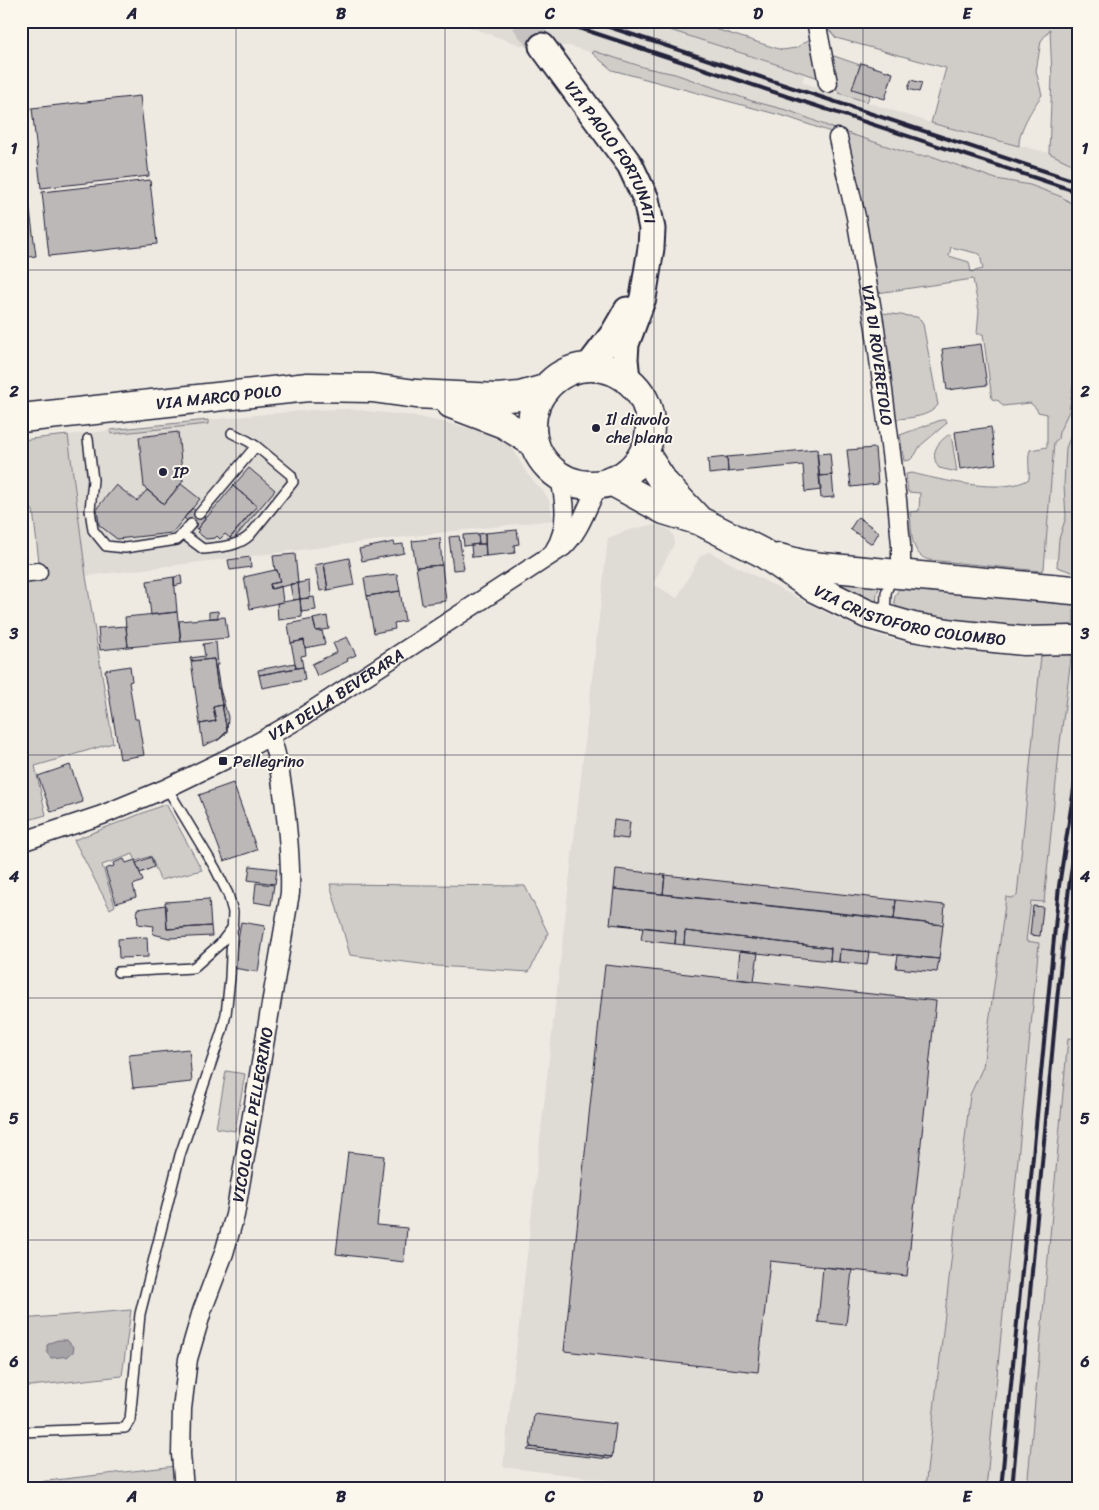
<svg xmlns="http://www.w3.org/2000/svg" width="1099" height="1510" font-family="Sriracha,sans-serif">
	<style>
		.built { fill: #dfdbd5 }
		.green { fill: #d0cdc9; stroke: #797882; fill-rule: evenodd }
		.water { fill: #a6a3a7; stroke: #716f7c }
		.building { fill: #bcb8b8; stroke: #22223b }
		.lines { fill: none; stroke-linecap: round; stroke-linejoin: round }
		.secondary-tunnel { stroke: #c5c2c1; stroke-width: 25; stroke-dasharray: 25 12; stroke-linecap: butt }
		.lane-casing { stroke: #22223b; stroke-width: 12 }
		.street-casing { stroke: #22223b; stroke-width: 21 }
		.secondary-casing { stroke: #22223b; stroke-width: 29 }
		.primary-casing { stroke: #22223b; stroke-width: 31 }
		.lane { stroke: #fbf7ec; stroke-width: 9 }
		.street { stroke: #fbf7ec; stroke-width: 18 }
		.secondary { stroke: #fbf7ec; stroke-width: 25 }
		.primary { stroke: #fbf7ec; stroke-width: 28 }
		.rail { stroke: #22223b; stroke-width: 4 }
		.grid { fill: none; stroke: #22223b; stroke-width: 1; stroke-opacity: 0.55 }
		.poi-dot { fill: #22223b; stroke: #fbf7ec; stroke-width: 2 }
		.labels { text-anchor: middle; stroke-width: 4; stroke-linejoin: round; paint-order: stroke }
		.street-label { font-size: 16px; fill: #22223b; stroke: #fbf7ec }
		.poi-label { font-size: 16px; fill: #22223b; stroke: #fbf7ec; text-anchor: start }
		.neatline { fill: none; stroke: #22223b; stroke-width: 2 }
		.grid-label { font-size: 16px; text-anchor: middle; font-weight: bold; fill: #22223b }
	</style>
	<rect width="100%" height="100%" fill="#eeeae2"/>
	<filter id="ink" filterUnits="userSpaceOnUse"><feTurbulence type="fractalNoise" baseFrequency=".02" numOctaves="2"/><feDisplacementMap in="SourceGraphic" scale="10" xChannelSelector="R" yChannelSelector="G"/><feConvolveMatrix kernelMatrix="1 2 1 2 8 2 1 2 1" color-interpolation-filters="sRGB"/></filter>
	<g filter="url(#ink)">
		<path class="built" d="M452,21H642L805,74L802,82L824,90L839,93L931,123L1049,153L1052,77L1050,21H1078V1489H684L503,1467L608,538L626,531L646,526L658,525L670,530L674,537V544L653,584L677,598L699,558L702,555L709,552L842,621L874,634L891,639L956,651L1031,658L1068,651L1056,625L1074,606L1077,574L1057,567V559L1045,558L1071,213L787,117L695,89L612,70L592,53L571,46L526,47Z
			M347,409L415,416L482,431L502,438L512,447L527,474L543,491L549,500L553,520L446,532L86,576L68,435L255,415L313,410Z"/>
		<path class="green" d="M642,21H690L782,50L796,48L813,37L819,78Z
			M824,21H1078V167L1049,153L1052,77L1050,29L1041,41L1036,71L1042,95C1033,107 1018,131 1019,146L931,123L946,68L836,38L830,31L826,29Z
			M594,51L646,68L675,74L752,101L790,111L835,129L917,156H931L996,179L1030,185L1062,197L1071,203L1073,208H1078V364L1076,366L1069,411L1059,432L1058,439L1054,442L1044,569L1041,571L929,560C909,554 912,530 910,512L919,511L920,493L908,492L906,474L912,473C939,480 1006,495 1029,479C1030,469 1027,459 1030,450L1047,447V414L1038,412L1036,408L1030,403L1003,406L999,401L992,399L983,334H977L979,311L973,279L877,293L845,137L787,117L612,70L592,53ZM951,247L980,254L983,269L971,272L969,262L949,256Z
			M834,56L860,65L853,88L870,94L867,102L839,93L835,87L832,58Z
			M883,313L917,317L921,320L923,324L938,405C929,417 910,418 896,419L881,317Z
			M1078,417V574L1057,567L1059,539L1066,517L1064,485L1066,448Z
			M208,420V424L111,434L110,430Z
			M941,420H946L947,423L920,446L915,455L910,460L904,461L900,435Z
			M950,434H951L957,472L939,468C929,454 937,442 950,434Z
			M68,435L86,576L113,743L35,766L46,815L21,822V582L41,580L33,510H21V440Z
			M830,580L880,584L877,594L876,604L832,585Z
			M902,587L1074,600V634L913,615C909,613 902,612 898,608C891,602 895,592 902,587Z
			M1068,651H1072L1060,743L1044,902L1031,901L1026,941L1039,943L986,1489H925L970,1095L983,1067L1006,897L1011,898L1017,896L1041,656Z
			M166,804L202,870L160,880L151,856L136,861L133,854L102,865L115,906L110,909L74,840Z
			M330,884L525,886L548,933L529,972L437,966L350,955Z
			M1068,1038L1078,1039V1489H1027Z
			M226,1071L245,1074L235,1131L216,1128Z
			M131,1310L122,1376L21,1387V1319Z
			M176,1466L175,1479L170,1489H21V1484Z"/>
		<path class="water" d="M58,1340H67L74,1348L73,1352L67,1357C61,1356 57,1358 51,1358L47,1353V1345L52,1342Z"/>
		<path class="building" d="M861,63L893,73L885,99L852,89Z
			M911,80L922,83L919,92L908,89Z
			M140,96L149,176L41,188L32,108Z
			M26,180L36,256L21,258V181Z
			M150,180L157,244L49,256L42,192Z
			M981,344L987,385L947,390L942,349Z
			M991,427L996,464L960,469L955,432Z
			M178,432L183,481L164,504L144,487L139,437Z
			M875,448L878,484L851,487L847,450Z
			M817,449L821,490L805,492L803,465L728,472L727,457Z
			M830,453L832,475L819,476L817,454Z
			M727,457L728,472L709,474L708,459Z
			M249,468L275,490L233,540L230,538L257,506L233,486Z
			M832,475L834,497L821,498L819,476Z
			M181,484L200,499L172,533L117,539L99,525L97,508L116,485L137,501L147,490L164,504Z
			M233,486L257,506L230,538L225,534L220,539L217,536L215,538L206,539L197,532L199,530L197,529Z
			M192,508L205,519L197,529L184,518Z
			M858,517L879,532L872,544L850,529Z
			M21,519L26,558H21Z
			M517,530L519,544L514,545L515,553L486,556L485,533Z
			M485,533V544H479L478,534Z
			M478,534L479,544L464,546L463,535Z
			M459,536L464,569L453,570L449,537Z
			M440,538L442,565L416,567L412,541Z
			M394,542L395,545L403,544L404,553L362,561L359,549Z
			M479,544H485L486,556L472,557L471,545Z
			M295,554L298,583L271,589L270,584L280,582L277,570H275L273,556Z
			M250,557L251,567L230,570L228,560Z
			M349,558L354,585L328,590L324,563Z
			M324,563L328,590L320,591L315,565Z
			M442,565L446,601L422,604L416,567Z
			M275,570H277L280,582L270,584L271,589L281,586L283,602L250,609L244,577Z
			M397,574L400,591L367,596L364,578Z
			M181,576L182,584L174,586V577Z
			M174,577L177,612L151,615L147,581Z
			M309,581L310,598L300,599L298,583Z
			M298,583L300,599L293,600L290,584Z
			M400,591L405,621L394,623L395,629L374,633L367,596Z
			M314,597L316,610L301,612L300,599Z
			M300,599L302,617L278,620L277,603Z
			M218,611V618H209V612Z
			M177,612L181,642L128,647L125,617Z
			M327,616L329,629L316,631L313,619Z
			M225,617L228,638L181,642L179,621Z
			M313,619L316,631H322L325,644L305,648L304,640L291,643L288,624Z
			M126,626L128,647L100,650L98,628Z
			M347,637L356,655L347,659L348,661L317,676L312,664L337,652L333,643Z
			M304,640L306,655L301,656L303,667L296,668L291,643Z
			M216,642L218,665H216L220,689L228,717L227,733L217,741L227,731L219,688L218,689L214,659L191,661L190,658L205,656L203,644Z
			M214,659L218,689L219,688L222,705L213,707L216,721L200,724L191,661Z
			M295,663L296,668L259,675L258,670Z
			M130,666L132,681L129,682L135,719H138L144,755L120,759L105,670Z
			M303,667L305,680L262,688L259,675Z
			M222,705L227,731L221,738L203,746L200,724L216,721L213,707Z
			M70,765L83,802L51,812L38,776Z
			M233,783L257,850L224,861L199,795Z
			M614,820L630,822L628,839L612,837Z
			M151,857L154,867L140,873L136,863Z
			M124,859L126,863L135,860L143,881L133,885L136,897L116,903L105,869L114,866L113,863Z
			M250,866L277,869L275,884L248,880Z
			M616,869L665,875L663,894L614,889Z
			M665,875L896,900L894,919L663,894Z
			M256,883L274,885L271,905L254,902Z
			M614,889L943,925L939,959L840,949L839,962L830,961L831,948L685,931L684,945L675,944L676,931L610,924Z
			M209,899L211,926L167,929L165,902Z
			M896,900L945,905L943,925L894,919Z
			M166,905L167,929L211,926L212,936L169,938L153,934L154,926L138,924L137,909Z
			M1033,906L1043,907L1040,936L1030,935Z
			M241,922L265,926L258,972L233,968Z
			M619,924L676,931L675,944L641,940L643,928Z
			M685,931L831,948L830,961L684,945Z
			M147,937L148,957L119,958L118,939Z
			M840,949L869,952L867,965L839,962Z
			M740,951L758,953L754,981L737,979Z
			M898,955L939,959L937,972L896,968Z
			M605,965L936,1001L907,1276L770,1261L758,1372L564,1351Z
			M1078,994V1030H1075Z
			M189,1049L192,1082L133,1088L129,1055Z
			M348,1152L384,1156L377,1225L407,1228L404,1262L336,1254Z
			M823,1267L852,1270L846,1325L818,1322Z
			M534,1414L616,1424L612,1457L530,1447Z
			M530,1447L612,1457L609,1459L527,1450Z"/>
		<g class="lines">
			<path class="secondary-tunnel" d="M523,21L542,46"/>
			<g class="lane-casing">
				<path id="lane" d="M88,439L93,480L90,510L93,530L106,546L125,548L177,540L191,524
					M199,514L256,446L248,441L232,433
					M183,534L203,549C219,547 238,547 250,535L293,482L291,475L256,446
					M885,617L886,593L892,576
					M118,972L193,968L220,944L233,927
					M21,1432L125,1428L130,1420L140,1314L180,1155L222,1031L226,1014L230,978L233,912L228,894L215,868L167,788"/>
			</g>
			<g class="street-casing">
				<g id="street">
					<path d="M816,21L828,83"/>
					<path id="s1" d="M838,138L856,217L875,328L897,500L901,545V574"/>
					<path d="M554,551C569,528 566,501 559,476"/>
					<path d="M21,574L38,572"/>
					<path id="s2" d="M21,842L102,815L167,788L245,750L304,716L563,547C581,530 587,505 599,485"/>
					<path id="s3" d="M184,1489L181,1454L182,1409L188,1359L202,1311L224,1253L235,1215L290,893C291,861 288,831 284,800C281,778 278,756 270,735"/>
				</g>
			</g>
			<g class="secondary-casing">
				<g id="secondary">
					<path id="s4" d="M542,46L630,165L646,199L652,229L651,248L643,298L626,344L625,359L627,379"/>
					<path d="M588,367L613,334L627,310"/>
				</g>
			</g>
			<g class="primary-casing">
				<g id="primary">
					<circle cx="591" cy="426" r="59"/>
					<path d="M451,404L504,424L534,443"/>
					<path id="s5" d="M21,418L308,387L372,388L416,394L497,398L520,396L545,389"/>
					<path d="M644,452L664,483L696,517"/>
					<path id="s6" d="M611,481L664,510L700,521L761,552L814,588L867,614L913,627L954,634L1024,641L1072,640"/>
					<path d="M779,558L802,564L822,567L1073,590"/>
				</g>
			</g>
			<use href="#lane" class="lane"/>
			<use href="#street" class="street"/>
			<use href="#secondary" class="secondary"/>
			<use href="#primary" class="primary"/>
			<path class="rail" d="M558,21L1078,192
				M591,21L1078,182
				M1001,1489L1059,886L1078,763
				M1012,1489L1057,1000L1069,887L1078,825"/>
		</g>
	</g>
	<path class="grid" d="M236,21V1489M445,21V1489M654,21V1489M863,21V1489M21,270H1078M21,512H1078M21,755H1078M21,998H1078M21,1240H1078"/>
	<g class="poi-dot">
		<circle cx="596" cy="428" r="5"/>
		<circle cx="163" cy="472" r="5"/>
		<rect x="218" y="756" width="10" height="10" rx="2.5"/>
	</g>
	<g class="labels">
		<g class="street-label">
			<text dy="6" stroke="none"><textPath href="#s4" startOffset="128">VIA PAOLO FORTUNATI</textPath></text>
			<text dy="6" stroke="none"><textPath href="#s1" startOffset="221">VIA DI ROVERETOLO</textPath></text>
			<text dy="6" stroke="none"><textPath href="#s5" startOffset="199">VIA MARCO POLO</textPath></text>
			<text dy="6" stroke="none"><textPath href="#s6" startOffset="332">VIA CRISTOFORO COLOMBO</textPath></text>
			<text dy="6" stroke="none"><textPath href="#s2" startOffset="349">VIA DELLA BEVERARA</textPath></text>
			<text dy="6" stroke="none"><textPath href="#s3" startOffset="384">VICOLO DEL PELLEGRINO</textPath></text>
		</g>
		<g class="poi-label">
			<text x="606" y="425">Il diavolo<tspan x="606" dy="18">che plana</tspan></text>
			<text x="173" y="478">IP</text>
			<text x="233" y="767">Pellegrino</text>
		</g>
	</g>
	<rect width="1099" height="1510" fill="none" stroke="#fbf7ec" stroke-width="55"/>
	<rect x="28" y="28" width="1044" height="1454" class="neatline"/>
	<g class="grid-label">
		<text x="132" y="19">A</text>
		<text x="341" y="19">B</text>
		<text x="550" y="19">C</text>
		<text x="758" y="19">D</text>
		<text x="967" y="19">E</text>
		<text x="14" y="154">1</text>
		<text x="1085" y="154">1</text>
		<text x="14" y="397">2</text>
		<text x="1085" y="397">2</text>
		<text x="14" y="639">3</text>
		<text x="1085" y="639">3</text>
		<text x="14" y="882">4</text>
		<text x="1085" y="882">4</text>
		<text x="14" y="1124">5</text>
		<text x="1085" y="1124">5</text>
		<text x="14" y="1367">6</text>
		<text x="1085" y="1367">6</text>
		<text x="132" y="1502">A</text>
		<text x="341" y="1502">B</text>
		<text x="550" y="1502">C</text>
		<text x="758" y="1502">D</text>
		<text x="967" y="1502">E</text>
	</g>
</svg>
